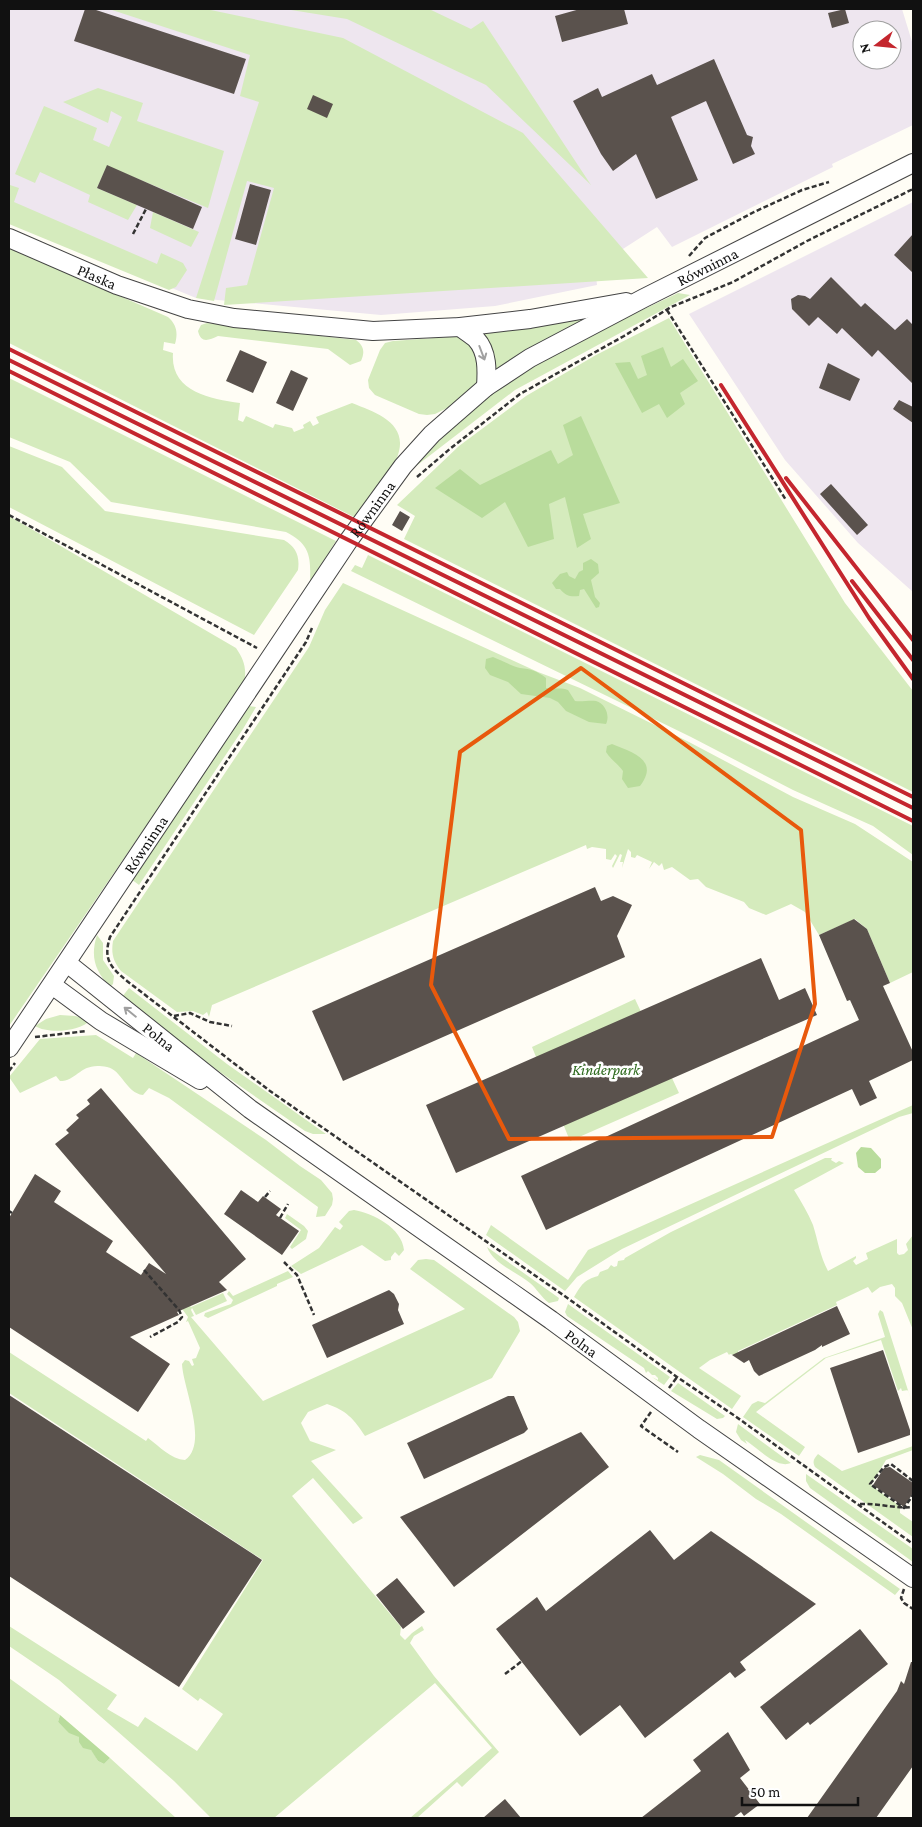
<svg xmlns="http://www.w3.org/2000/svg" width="922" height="1827" font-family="'Crimson Pro',serif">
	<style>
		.industrial { fill: #eee6ef; fill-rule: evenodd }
		.green { fill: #d5ebbd }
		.forest { fill: #b9dc9c }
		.building { fill: #5a524d }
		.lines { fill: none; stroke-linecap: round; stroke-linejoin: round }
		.minor-casing { stroke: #444; stroke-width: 20 }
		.path { stroke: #333; stroke-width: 2.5; stroke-dasharray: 5 2.5; stroke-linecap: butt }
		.minor { stroke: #fff; stroke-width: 18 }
		.rail { stroke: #c4262e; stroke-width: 4 }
		.oneway { stroke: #a0a0a0 }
		.marked { fill: none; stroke: #e8590c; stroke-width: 4; stroke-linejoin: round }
		.labels { text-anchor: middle; stroke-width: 5; stroke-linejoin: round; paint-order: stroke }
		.street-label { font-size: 16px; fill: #111; stroke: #fff }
		.park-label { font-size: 16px; font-style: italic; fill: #2f6b1f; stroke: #fff }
	</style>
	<rect width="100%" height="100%" fill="#fffdf5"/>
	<path class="industrial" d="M9,9H902L913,45V125L832,164L833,167L672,247L657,227L595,267L597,285L495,306L381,315L196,298L9,221ZM862,30H892V60H862Z
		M913,202V592L858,543L785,460L689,314Z"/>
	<path class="green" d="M109,9H206L343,38L523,133L648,278L224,305L226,288L247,285L274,188L247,181L214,301L196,298L259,102L240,96L250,55Z
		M285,9H429L471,29L483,21L591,185L486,85L347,19Z
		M98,88L143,103L137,121L224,151L208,208L107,166L97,188L137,205L128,220L88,202L90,195L40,172L35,183L15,174L44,106L97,128L93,140L109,147L122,117L111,111L108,123L63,102Z
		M10,185L19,188L14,202L157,264L161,253L183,263L187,270L176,287L169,290L9,224V188Z
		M153,212L199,232L191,247L150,228Z
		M9,248L168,317C177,325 178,333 175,344L164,342L163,350L173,353C170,391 209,399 240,403L238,420L243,422L246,416L273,428L275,424L292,428L294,432L304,428L303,425L310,421L313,426L319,423L316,417L352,403C377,413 412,424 396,460L354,517L9,343Z
		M678,293L690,295L515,390L411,470C432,449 451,427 473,408C530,357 610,326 678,293Z
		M587,317L495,371L484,334Z
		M669,318L845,603L913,691V792L404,539L415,516L397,505L459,446L526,396L596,355Z
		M207,323L356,340C364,346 365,352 361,361L350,365L328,349L218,336C209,340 201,344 198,331L201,325Z
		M462,336L475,348L479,376L475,385L451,406L435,414L427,415L419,414L375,395L369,388L368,380L380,350L385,343L393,341Z
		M9,378L336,541L310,582C311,557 310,544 286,532L111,502L70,462L9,437Z
		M9,446L62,467L105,511L284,540C296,547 300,556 298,570L254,635L9,507Z
		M9,516L236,648C244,660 247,668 244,683L9,1026Z
		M368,555L913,826V855L873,826L793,790L691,737L351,571L355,565L362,568Z
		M343,583L538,672L580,688L689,742L793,797L855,824L913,862V972L890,983L867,929L855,919L819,935L805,912L791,904L766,915L749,908L744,902L706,887L698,879L690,880L672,867L664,870L662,863L659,866L654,862L649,869L652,862L637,855L635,858L631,857V852L628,849L622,868L623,862H620L622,855L620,854L613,868L612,866L617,856L615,854L611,860L606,859V849L592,847L587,849L586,845L212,1005L209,1017L207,1012L203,1015L193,1011L177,1012L121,971C113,961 111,953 113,941L309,647L325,610Z
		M249,706L256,707L243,729L139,885L131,879Z
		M97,935L103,943V960L114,976L113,984L110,987C95,971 90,957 97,935Z
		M129,988L227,1064L326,1134H313L305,1131L217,1070L122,997Z
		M635,999L679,1093L570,1141L532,1047Z
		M60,1015L75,1016L90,1020C81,1032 47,1034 35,1026L46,1019Z
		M96,1035L133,1058L136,1053L266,1140L300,1166L321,1180L332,1193L333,1199L332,1205L325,1216L316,1217L318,1207L169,1098L149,1088L143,1095C126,1093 122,1070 107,1067C80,1061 78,1081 60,1081L56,1076L20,1093L9,1077L40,1039Z
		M913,1105V1113L899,1117L622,1249L577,1277L565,1291L486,1235L491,1225L568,1280L588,1250Z
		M825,1158H832L831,1160L836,1163L839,1161L844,1163L794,1190C801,1201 808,1213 813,1225C818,1241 820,1256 828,1271L856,1256V1258L853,1261L856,1265L868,1259L866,1253L897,1239V1253L899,1255L904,1254L908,1250L906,1244L913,1235V1330L902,1303L895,1296V1288L892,1284L880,1287L872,1293L868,1287L836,1302L837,1305L738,1351V1353L734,1355L730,1354L729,1355L727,1352L710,1360L699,1368L741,1396L732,1409L574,1297C582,1284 584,1280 598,1276L600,1272L608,1269L611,1265L614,1267L617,1266L618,1261L624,1260L625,1258L671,1232Z
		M354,1210C373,1213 402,1228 404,1250L399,1256L395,1252L391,1257V1260L385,1261L362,1245L301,1274L291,1266L319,1248L335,1227L340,1230L343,1226L339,1222L349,1211Z
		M287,1214L304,1226L308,1231L306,1239L292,1249L290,1247L301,1230L285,1218Z
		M487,1247L559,1298L558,1301L549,1303C541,1297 537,1289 530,1283C517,1272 493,1264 487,1247Z
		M426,1259L434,1260L514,1317L518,1322L520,1331L492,1378L365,1436C354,1419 346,1410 327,1404L308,1412L301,1423L310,1441L336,1450L311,1461L363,1518L353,1524L313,1478L292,1496L401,1627L400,1635L405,1640L412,1633L422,1626L424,1630L414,1636L410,1643L434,1676L499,1752L462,1787L457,1782L417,1818H410L492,1748L435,1683L274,1818H211L174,1781L59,1680L9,1646V1626L117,1695L107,1709L138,1727L145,1717L197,1751L223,1714L200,1698L198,1701L182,1689L263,1560L9,1393V1352L146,1441L148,1438C160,1447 171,1459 185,1460C209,1443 183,1388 182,1364L185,1360L189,1361L192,1366L194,1365L192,1359L196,1358L200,1348L188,1321L186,1322L188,1317L158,1276L162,1273L191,1307L223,1293L227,1301L196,1315L192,1308L191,1310L194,1316L191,1317L263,1401L465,1309L410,1269L418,1260Z
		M288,1271L293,1277L277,1284V1286L208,1318L204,1316L205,1313L231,1304L233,1300L227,1294L229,1291L233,1296Z
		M568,1304L670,1377L664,1385L652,1377L658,1380V1378L655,1375H652L648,1371L646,1373L644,1368L567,1316L565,1312Z
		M880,1310L883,1312L913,1406L908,1390L902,1391L901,1388L898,1391L881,1340L826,1358L756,1412L805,1447L799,1456L743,1417L752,1404L758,1401L765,1403L824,1358L885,1337L878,1314Z
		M678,1383L725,1416L723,1418L717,1419L671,1391Z
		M738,1424L791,1463C777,1469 760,1450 748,1442L745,1440L747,1444L741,1440L736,1432Z
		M913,1446V1450L886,1460L871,1485L900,1506V1513L913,1522V1537L815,1467C812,1461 814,1459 818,1454L842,1471Z
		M700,1455L719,1460L900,1589L895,1595L781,1514L756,1499L723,1474L696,1457Z
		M806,1474L913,1549V1562L810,1488L806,1481Z
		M9,1678L60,1715L58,1722C66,1730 69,1732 78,1736C86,1741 94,1753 98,1761L104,1764L110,1758L176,1818H9Z"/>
	<path class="forest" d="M663,347L671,367L683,359L698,381L680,393L685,404L667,418L659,404L642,413L615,363L630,362L638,379L647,375L641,356Z
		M581,416L620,503L583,514L591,539L577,548L565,497L549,504L554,539L528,547L505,502L482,518L435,488L460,469L480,485L551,450L558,464L573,455L563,425Z
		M591,559L598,564L599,573L591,580L595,597L600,603L599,607L596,608L584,589L580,590L579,596C570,597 566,596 560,589H556L552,583L560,574L567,572L569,576L575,579L579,572L583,570V563Z
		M493,657C501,660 511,666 520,668C531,669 537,671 546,678V688C554,690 560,687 568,690L575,701C581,702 590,700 596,701C606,704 610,716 606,724L589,722L566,711L558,702L550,698L521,694L508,682L490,675L485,668L486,659Z
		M612,744C632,752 660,760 640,786L628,788L622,779L623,771C618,764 611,760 606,752L607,746Z
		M861,1147L871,1148L881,1159V1168L875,1173H865L858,1167L856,1153Z
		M60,1715L110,1758L104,1764L98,1761L91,1750L83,1748L79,1742V1737L69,1733L58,1722Z"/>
	<path class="building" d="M85,9H93L246,59L234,94L74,41Z
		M580,9H624L628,24L562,42L555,16Z
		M845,9L849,23L832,28L828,13Z
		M714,59L747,135L753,137L751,146L755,154L733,164L706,101L671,117L698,180L656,199L636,154L613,171L601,154L573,101L598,88L602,97L652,74L657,85Z
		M313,95L333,104L327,118L307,109Z
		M107,165L202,207L193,229L97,188Z
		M250,184L271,190L256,245L235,239Z
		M913,234V273L894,255Z
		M831,277L861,307L865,303L895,330L907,319L913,325V384L878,350L872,357L842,328L837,334L818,317L809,326L792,309L791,299L798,295L805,296L810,299Z
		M240,350L267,362L253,393L226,381Z
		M828,363L860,379L850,401L819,388Z
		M291,370L308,378L293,411L276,403Z
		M899,400L913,407V423L893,409Z
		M831,484L868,525L857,535L820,494Z
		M400,511L410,517L402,531L392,525Z
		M595,887L601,901L613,896L632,905L617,936L625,957L343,1081L312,1011Z
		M854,919L867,929L890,983L883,986L913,1052V1060L869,1081L877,1098L860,1106L852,1089L546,1230L521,1176L859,1020L850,1000L847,1001L819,935Z
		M761,958L779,1000L805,988L817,1015L456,1173L426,1105Z
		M101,1088L246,1259L219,1282L227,1290L177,1312L179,1315L130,1337L170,1364L138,1412L9,1327V1218L35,1174L61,1191L54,1202L113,1241L106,1252L141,1275L149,1263L166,1274L55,1144L69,1133L66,1130L79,1118L76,1115L90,1104L87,1100Z
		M241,1190L258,1202L263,1196L281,1209L276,1215L299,1231L282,1255L224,1214Z
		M389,1290L394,1294L399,1304L398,1310L404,1324L327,1358L312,1325Z
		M837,1306L850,1334L822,1347V1345L815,1350L759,1376L754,1371L749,1360L744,1363L732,1355Z
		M883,1350L910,1430V1435L858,1453L830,1368Z
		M9,1395L262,1560L179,1687L9,1576Z
		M508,1396H514L528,1429L524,1433L424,1479L407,1443Z
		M581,1432L609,1467L454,1587L400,1517Z
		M890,1467L913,1483V1493L904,1507L873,1485L884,1468Z
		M650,1530L674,1560L711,1531L816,1604L740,1662L746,1670L735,1678L730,1672L645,1738L620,1705L580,1736L496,1629L537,1597L546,1611Z
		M397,1578L425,1612L403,1629L376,1595Z
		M860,1629L888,1664L810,1725L808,1722L786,1740L760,1707Z
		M911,1662H913V1766L876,1818H807L897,1691L901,1681L904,1684Z
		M728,1732L750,1770L740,1778L760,1804L744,1816L741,1812L733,1818H641L701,1771L693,1760Z
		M505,1799L521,1818H483Z"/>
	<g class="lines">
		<g class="minor-casing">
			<g id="minor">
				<path id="s1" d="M9,238L117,285L188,309L234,318L373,331L460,327L530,319L626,302"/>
				<path d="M460,327C465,331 472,335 476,339C488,352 487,371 486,387"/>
				<path id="s2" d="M67,963L250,1109L551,1320L699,1429L913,1578"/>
				<path d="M52,985L101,1021L200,1080"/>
				<path id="s3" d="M9,1048L349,540L403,466L432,434L486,387L530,358L644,298L913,163"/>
			</g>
		</g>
		<path class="path" d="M133,234L146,209
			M689,256L705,238L754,212L802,190L829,182
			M667,310L786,500
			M417,477L451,448L520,394L624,336L671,307L733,282L807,241L913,189
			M9,515L257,648
			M312,628L306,642L110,937C103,959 110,967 127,981L270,1091L566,1297L677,1377L735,1416L913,1544
			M174,1016L190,1013L210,1022L232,1026
			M35,1037L87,1031
			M9,1071L15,1063
			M265,1197L270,1191
			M9,1211L12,1213
			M280,1218L288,1204
			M284,1262L297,1275L314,1315
			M144,1270L179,1310L182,1317L178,1322L150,1337
			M669,1388L677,1377
			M651,1412L641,1426L678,1452
			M913,1481L891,1464L884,1467L870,1484L904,1508L913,1495
			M860,1504C878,1503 895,1509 913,1507
			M904,1589L901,1598L904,1603L913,1609
			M505,1674L522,1661"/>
		<use href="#minor" class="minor"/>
		<path class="rail" d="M9,349L913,797
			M9,360L913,808
			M9,371L913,821
			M721,385L869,618L913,679
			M786,478L913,640
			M852,581L913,660"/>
	</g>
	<defs><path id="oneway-shaft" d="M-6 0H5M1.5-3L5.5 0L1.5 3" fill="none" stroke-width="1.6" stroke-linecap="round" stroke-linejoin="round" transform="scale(1.25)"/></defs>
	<g class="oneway">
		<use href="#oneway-shaft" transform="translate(482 353) rotate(69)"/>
		<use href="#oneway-shaft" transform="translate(130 1012) rotate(-141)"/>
	</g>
	<path class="marked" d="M581,668L801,830L815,1004L772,1137L509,1139L431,985L460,752Z"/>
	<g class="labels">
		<g class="street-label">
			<text dy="6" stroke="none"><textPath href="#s3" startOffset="1070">Równinna</textPath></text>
			<text dy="6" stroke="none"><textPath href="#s1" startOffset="96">Płaska</textPath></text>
			<text dy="6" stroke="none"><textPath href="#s3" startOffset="650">Równinna</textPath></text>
			<text dy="6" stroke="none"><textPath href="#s3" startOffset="245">Równinna</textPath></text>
			<text dy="6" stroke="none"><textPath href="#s2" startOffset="118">Polna</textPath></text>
			<text dy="6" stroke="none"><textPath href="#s2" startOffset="640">Polna</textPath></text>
		</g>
		<g class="park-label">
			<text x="606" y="1075">Kinderpark</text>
		</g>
	</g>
	<rect width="922" height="1827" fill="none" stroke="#111111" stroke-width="20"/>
	<g transform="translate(877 45) rotate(254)"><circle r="24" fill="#ffffff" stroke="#a0a0a0"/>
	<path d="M0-4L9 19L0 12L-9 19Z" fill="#c4262e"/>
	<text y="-8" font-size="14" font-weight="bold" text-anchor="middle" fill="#111111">N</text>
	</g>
	<path d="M742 1797v8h116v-8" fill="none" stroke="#111111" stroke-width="2.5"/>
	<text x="750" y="1797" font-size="15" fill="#111111" stroke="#ffffff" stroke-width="4" paint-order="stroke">50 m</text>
</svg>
